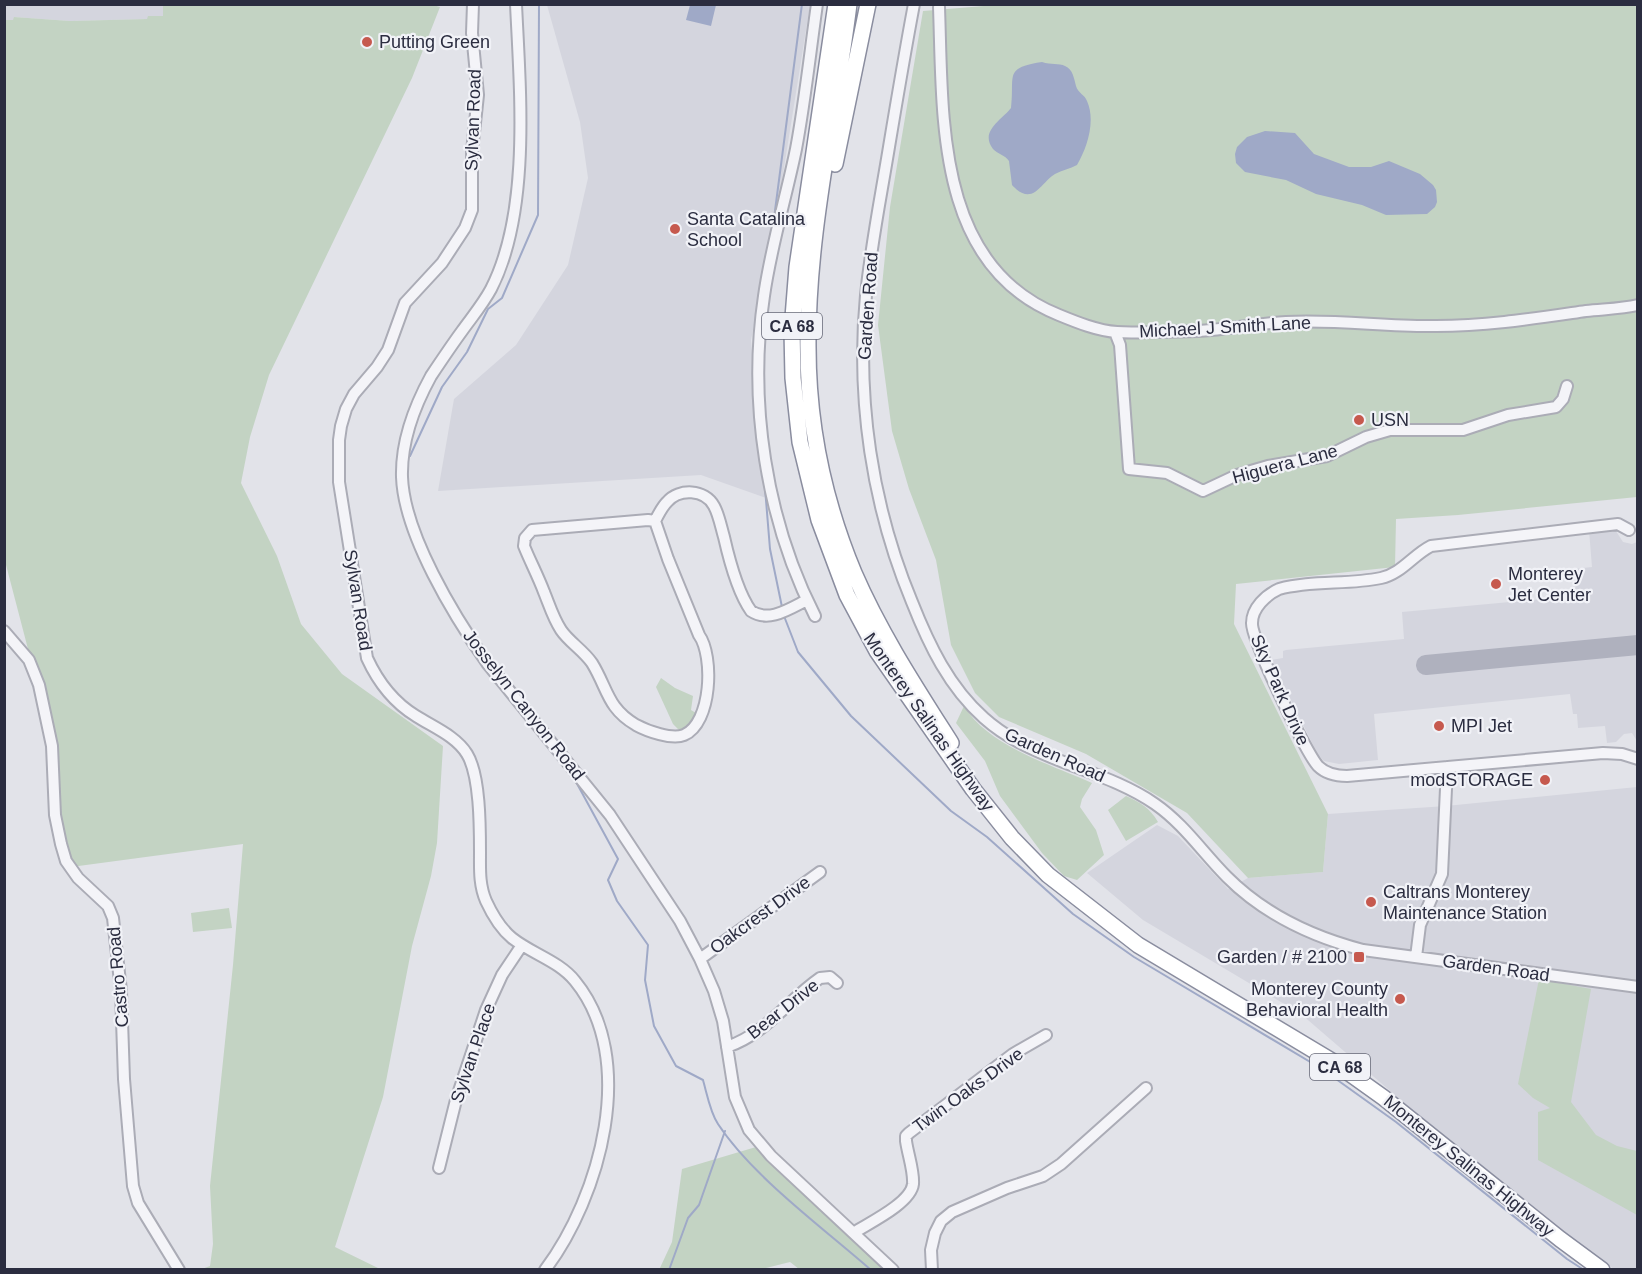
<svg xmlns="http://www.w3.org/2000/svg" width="1642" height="1274" font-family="Arial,sans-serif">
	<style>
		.built { fill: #d4d5de }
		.green { fill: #c3d3c3 }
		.water { fill: #9fa9c7 }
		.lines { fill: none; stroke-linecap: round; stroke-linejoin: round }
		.stream { stroke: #9fa9c7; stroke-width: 2 }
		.taxiway { stroke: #afb1be; stroke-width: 20 }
		.minor-casing { stroke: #abacb6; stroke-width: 14 }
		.highway-casing { stroke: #8a8d9f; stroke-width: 18 }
		.minor { stroke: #f4f4f8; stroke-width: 10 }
		.highway { stroke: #fff; stroke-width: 15 }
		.poi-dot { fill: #c6594e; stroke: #f1f2f7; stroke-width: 2 }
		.labels { text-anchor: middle; stroke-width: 4.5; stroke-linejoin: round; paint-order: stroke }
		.shield { fill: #f1f2f7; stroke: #666877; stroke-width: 1.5 }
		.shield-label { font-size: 16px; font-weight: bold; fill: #2b2d40 }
		.poi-label { font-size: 18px; fill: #2b2d40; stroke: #f1f2f7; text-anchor: start }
		.street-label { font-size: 18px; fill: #2b2d40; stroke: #f1f2f7 }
	</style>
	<rect width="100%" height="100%" fill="#e2e3e9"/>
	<path class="built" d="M5,5H163V16H148V19L70,21L14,17V20H5Z
		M547,5H810L780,193L751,340L766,498L701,475L438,491L454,399L516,345L568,265L588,178L580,122Z
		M1614,528L1623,542L1632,544L1637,542V741L1632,733L1624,734L1616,742L1607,743L1605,726L1578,728L1577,714H1573L1570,694L1374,714L1378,760L1339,764L1324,761L1318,755L1271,660L1283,658V651L1286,650L1404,639L1402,612L1576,596L1574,569L1592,567L1589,530Z
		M1637,787V1269H1614L1547,1226L1301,1014L1143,920L1087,873L1157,825L1178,836L1228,889L1248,878L1323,872L1328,814L1446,806Z"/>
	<path class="green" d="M163,4H430L440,7L412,78L269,375L250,437L241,483L277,556L301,624L342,674L443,746L437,843L431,876L412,946L383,1097L335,1247L380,1269H202L210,1266L213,1244L210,1186L233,965L243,844L71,867L56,796L34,672L5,561L4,20H13L14,17L70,21L147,19L148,16H163Z
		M1008,4L1637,5V497L1458,515L1396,519L1395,567L1236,584L1234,624L1328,814L1323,872L1248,878L1187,813L1086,754L999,717L975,693L951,645L936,560L909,489L892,431L878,325L890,207L923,11Z
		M661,678L675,688L693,696L691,710L696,713L691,724L680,731L673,724L656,687Z
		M964,706C988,746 1052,765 1092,783L1082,799L1080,807L1096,830L1104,855L1077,880L1064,876L1042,853L1000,796L985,761L956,723Z
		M1126,796C1140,802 1150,808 1158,822L1126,841L1108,810Z
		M229,908L232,928L193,932L191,913Z
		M1539,979L1591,989L1571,1102L1596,1135L1617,1146L1637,1151V1215L1538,1160V1112L1550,1108L1533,1098L1518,1084Z
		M756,1147L885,1269H799L790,1262L758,1270H659L672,1242L682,1169Z"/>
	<path class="water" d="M690,5H716L711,26L686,20Z
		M1042,62C1051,65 1059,63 1065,66C1073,69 1074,79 1076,86C1078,93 1085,95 1087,101C1096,121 1087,148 1077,165C1070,169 1062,170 1055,174C1041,182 1033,208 1012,185L1009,161C1005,155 998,154 993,149C979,131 1003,119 1011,108C1015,75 1003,68 1042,62Z
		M1265,131L1295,133L1314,154L1349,167H1371L1389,161L1420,174L1433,185L1436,190L1437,202L1435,207L1427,214L1386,215L1362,205L1316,194L1286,180L1245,172L1236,163L1235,154L1237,147L1247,137Z"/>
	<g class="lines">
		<path class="stream" d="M773,226L802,4
			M410,456L442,387L467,352L488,309L502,298L538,215L539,4
			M765,488L770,549L782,607
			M407,526L411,537
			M447,610L461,633
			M784,616L798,652L851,716L951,811L987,837L1073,914L1134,957L1322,1069L1396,1122L1567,1259L1584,1270
			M575,780L618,859L608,880L617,901L648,945L645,980L654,1026L676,1066L703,1080C707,1094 710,1112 718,1124C753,1177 822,1227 871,1270
			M669,1270L688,1218L699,1205L725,1131"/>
		<path class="taxiway" d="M1426,665L1638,645"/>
		<g class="minor-casing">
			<path id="minor" d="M473,4L472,33L478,95L472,151V210L465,228L442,263L405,303L388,350L377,367L354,394L346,409L341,426L339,440V482L367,658C378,682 393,702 416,716C433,727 456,736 467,754C480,775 480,826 480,852C480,869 479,885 486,901C492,914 501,929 512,938C532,954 559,961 575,981C639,1059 600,1197 545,1270
				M516,4C520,91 531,211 491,289C483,304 472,317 462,331C451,346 441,361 431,376C414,407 401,441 402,477C404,534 454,616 487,663L610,815L680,921L700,959L714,991L723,1021L735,1097L749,1130L771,1156L893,1270
				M914,4C905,52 897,99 889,147C881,196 871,245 866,295C856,399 872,506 912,602C929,645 949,687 984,718C1033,762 1103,768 1155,804C1184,824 1203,853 1227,877C1264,914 1313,937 1363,950L1638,987
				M939,7C943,117 935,266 1059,315C1076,322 1098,331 1117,332C1131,333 1145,332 1159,332C1176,331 1194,332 1211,330C1236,328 1261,323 1286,322C1336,319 1386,327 1436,326C1487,326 1537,318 1586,311C1603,309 1621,309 1638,305
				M1115,332L1120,345L1129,469L1167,473L1203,491L1237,475L1268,466L1327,456L1366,437L1390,430H1463L1508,415L1556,407L1563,399L1567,386
				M648,520L655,521L668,559L699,635C714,656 712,723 684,735C672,740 647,731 636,725C607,708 608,689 592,663C583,650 569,642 561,630C553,618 549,604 544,592C538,576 530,561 524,546L525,538L532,530Z
				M655,521C658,515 662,507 667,502C679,488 705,489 714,506C719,515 721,527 724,537C729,559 738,593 751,611C769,623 789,609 807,600
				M1629,530L1618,524L1431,546C1413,555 1401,574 1381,578C1348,585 1312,580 1279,589C1266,595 1252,608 1252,623C1251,639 1306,753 1318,766C1326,774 1336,776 1347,776L1603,753L1622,754L1638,759
				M815,616C766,520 748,402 764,296C771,246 786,198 796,149C805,101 810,53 817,4
				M4,631L29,660L39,685L52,746L55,815L61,844L66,861L78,878L108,906L113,918L121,991L124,1079L133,1186L138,1203L179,1270
				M1416,957L1420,925L1442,874L1447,767
				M700,959L820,872
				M727,1047C767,1033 787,1001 820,978L830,977L837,983
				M439,1168L456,1100L486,1010L502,975L522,945
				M855,1232C869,1223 911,1203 913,1184C914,1171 908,1155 906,1141V1136L909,1133L1013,1054L1046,1035
				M932,1270L931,1250L935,1233L941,1221L952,1212L1007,1188L1043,1176L1061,1164L1146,1088"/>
		</g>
		<g class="highway-casing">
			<path id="highway" d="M836,4L797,267L792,330L793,378L800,442L819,520L847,595L877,651L973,789L1012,838L1048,875L1138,945L1335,1063L1384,1098L1560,1239L1602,1270
				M849,4C835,118 807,232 808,347C808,425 824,501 854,573C880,633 916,688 951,743
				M835,164L868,4"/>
		</g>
		<use href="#minor" class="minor"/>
		<use href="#highway" class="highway"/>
	</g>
	<g class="poi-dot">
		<circle cx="367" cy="42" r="6"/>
		<circle cx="675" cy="229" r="6"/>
		<circle cx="1359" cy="420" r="6"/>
		<circle cx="1496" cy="584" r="6"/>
		<circle cx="1439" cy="726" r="6"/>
		<circle cx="1545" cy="780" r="6"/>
		<circle cx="1371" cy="902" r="6"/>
		<rect x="1353" y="951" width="12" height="12" rx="3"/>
		<circle cx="1400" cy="999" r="6"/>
	</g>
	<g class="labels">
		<g class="shield">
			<rect x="762" y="313" width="60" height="26" rx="4.5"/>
			<rect x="1310" y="1054" width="60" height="26" rx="4.5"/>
		</g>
		<g class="shield-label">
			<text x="792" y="332">CA 68</text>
			<text x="1340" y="1073">CA 68</text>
		</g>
		<g class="poi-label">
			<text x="379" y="48">Putting Green</text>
			<text x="687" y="225">Santa Catalina<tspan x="687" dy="21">School</tspan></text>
			<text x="1371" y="426">USN</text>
			<text x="1508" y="580">Monterey<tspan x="1508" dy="21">Jet Center</tspan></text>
			<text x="1451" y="732">MPI Jet</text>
			<text x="1533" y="786" text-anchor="end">modSTORAGE</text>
			<text x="1383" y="898">Caltrans Monterey<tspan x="1383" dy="21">Maintenance Station</tspan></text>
			<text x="1347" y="963" text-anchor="end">Garden / # 2100</text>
			<text x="1388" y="995" text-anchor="end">Monterey County<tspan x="1388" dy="21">Behavioral Health</tspan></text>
		</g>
		<g class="street-label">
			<text transform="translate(473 120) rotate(-88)" y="6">Sylvan Road</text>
			<text transform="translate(868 306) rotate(-86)" y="6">Garden Road</text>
			<text transform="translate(1225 327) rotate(-3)" y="6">Michael J Smith Lane</text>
			<text transform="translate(1285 464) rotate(-15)" y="6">Higuera Lane</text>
			<text transform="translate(358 600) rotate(81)" y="6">Sylvan Road</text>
			<text transform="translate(1280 690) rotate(66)" y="6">Sky Park Drive</text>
			<text transform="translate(524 705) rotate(52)" y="6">Josselyn Canyon Road</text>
			<text transform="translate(929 722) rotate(55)" y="6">Monterey Salinas Highway</text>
			<text transform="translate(1055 755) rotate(24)" y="6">Garden Road</text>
			<text transform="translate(760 915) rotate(-36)" y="6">Oakcrest Drive</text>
			<text transform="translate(1496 968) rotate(8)" y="6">Garden Road</text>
			<text transform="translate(118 977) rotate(-95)" y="6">Castro Road</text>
			<text transform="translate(783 1009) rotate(-38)" y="6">Bear Drive</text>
			<text transform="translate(473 1053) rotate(-71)" y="6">Sylvan Place</text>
			<text transform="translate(968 1090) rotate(-36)" y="6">Twin Oaks Drive</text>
			<text transform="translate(1469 1166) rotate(39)" y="6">Monterey Salinas Highway</text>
		</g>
	</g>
	<rect width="1642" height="1274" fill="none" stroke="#2b2d40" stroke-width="12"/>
</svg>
